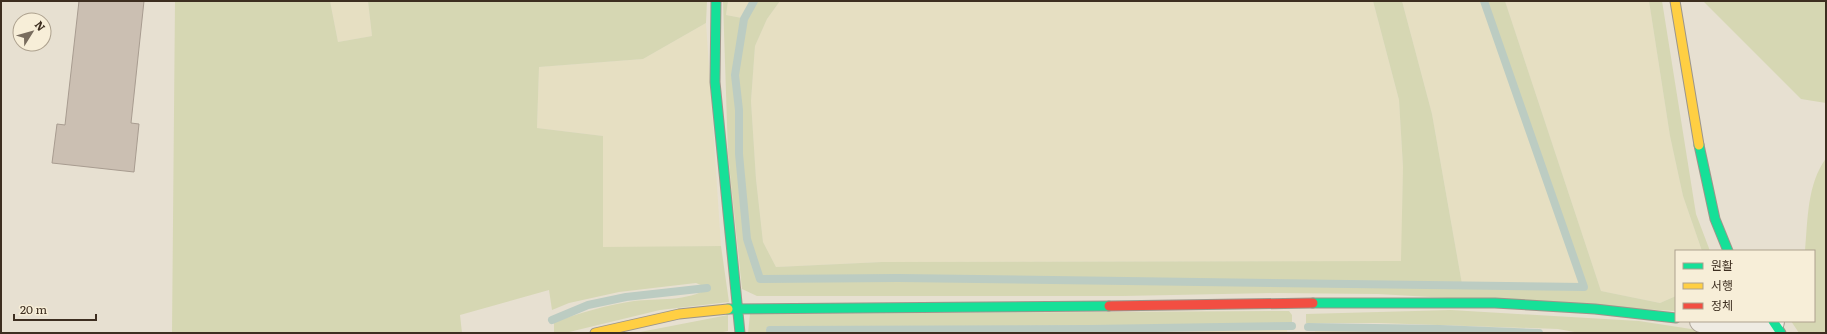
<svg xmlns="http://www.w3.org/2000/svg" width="1827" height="334" font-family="Literata,'Noto Sans KR',serif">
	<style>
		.farmland { fill: #e6dfc2 }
		.green { fill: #d6d7b3 }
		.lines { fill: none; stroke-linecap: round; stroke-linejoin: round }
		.stream { stroke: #bcccc2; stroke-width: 8 }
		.building { fill: #cbbfb2; stroke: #a89c90 }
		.street-casing { stroke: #ada599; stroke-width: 24 }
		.fast-casing { stroke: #9c958a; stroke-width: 11 }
		.slow-casing { stroke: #9c958a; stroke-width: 11 }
		.jam-casing { stroke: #9c958a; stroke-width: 11 }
		.street { stroke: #efebe3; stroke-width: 22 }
		.fast { stroke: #16e098; stroke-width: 9 }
		.slow { stroke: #ffcf43; stroke-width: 9 }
		.jam { stroke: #f24e42; stroke-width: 9 }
	</style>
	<rect width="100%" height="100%" fill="#e7e0d1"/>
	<path class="farmland" d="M330,1H368L372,36L338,42Z
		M728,1H752L742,18L726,15Z
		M780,1H1373L1399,100L1403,167L1402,261L882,262L776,267L763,242L756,179L751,101L755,46L767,19Z
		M1402,1H1482L1580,285L1462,284L1432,114Z
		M1505,1H1649L1670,136L1683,196L1702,251H1676V296L1660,303L1601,291Z
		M706,23L721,246L603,248V136L537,128L539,67L643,59Z
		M1287,328V333H1159Z
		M1315,330L1465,332L1481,333H1315Z
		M926,332H950L1038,333H854Z"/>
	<path class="green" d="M175,1H330L338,42L372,36L368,1H707L706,23L643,59L539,67L537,128L603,136V247L721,246L729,302L660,310L565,333H554V322C580,313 606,305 634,301C657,298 688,302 708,288L696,283L619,292L569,303L552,310L549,290L460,315L462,333H172Z
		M723,1H728L726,15L742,18L733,76L737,110V154L745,239L758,279L760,282L898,280L1586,289L1486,1H1505L1601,291L1660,303L1676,296V311L1378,294L1277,293L1123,296H757L742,289L728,154Z
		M757,1H780L767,19L755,46L751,101L756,179L763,242L776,267L882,262L1401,261L1403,167L1399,100L1373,1H1402L1432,114L1462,284L898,276L761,277L749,238L741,154V110L737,76L746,20Z
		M1649,1H1662L1696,214L1710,251H1702L1683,196L1670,136Z
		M1703,1H1826V103L1801,99Z
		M1826,158V333H1799L1791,321H1814V251H1805C1808,218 1807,185 1826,158Z
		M1451,310L1639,321L1717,333H1580L1558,329L1379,323H1306V314Z
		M1289,311L1292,315V324L766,328L767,332L782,333H748L750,314Z
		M728,315V331L718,333H635Z"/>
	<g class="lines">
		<path class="stream" d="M754,1L744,19L735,75L739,110V154L747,239L760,279L898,278L1584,287L1484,1
			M552,320L588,305L626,297L707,288
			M1308,327L1440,329L1539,333
			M770,330L1089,329L1292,326"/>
	</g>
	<path class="building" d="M79,1H144L131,123L139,124L134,172L52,163L57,124L65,125Z"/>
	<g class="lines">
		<g class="street-casing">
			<path id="street" d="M1701,321L1717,323L1773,322"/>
		</g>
		<g class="fast-casing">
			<path id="fast" d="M716,1L715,82L740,333
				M1699,145L1715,219L1728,251
				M1313,303H1495L1595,309L1676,318
				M728,309L1109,306
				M1773,321L1781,333"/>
		</g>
		<g class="slow-casing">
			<path id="slow" d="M1675,1L1699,145
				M595,333L679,314L728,309"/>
		</g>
		<g class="jam-casing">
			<path id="jam" d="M1109,306L1313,303"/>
		</g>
		<use href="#street" class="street"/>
		<use href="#fast" class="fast"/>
		<use href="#slow" class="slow"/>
		<use href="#jam" class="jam"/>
	</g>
	<rect width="1827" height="334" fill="none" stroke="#3d2e20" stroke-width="4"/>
	<rect x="1675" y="250" width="140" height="72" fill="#f7eed8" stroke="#ada18e"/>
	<rect x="1683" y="263" width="20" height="6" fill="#16e098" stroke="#ada18e"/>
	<text x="1711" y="270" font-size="12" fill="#3d2e20">원활</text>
	<rect x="1683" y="283" width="20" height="6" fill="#ffcf43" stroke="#ada18e"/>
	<text x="1711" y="290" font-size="12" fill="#3d2e20">서행</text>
	<rect x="1683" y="303" width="20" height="6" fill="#f24e42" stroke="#ada18e"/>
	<text x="1711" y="310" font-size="12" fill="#3d2e20">정체</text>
	<g transform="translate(32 32) rotate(53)"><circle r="19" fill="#f7eed8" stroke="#ada18e"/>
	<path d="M0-3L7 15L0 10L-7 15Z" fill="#786c5e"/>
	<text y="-6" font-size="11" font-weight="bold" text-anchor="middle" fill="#3d2e20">N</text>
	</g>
	<path d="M14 314v6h82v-6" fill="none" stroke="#3d2e20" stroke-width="2"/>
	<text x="20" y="314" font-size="12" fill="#3d2e20" stroke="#f7eed8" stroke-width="3" paint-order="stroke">20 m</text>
</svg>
